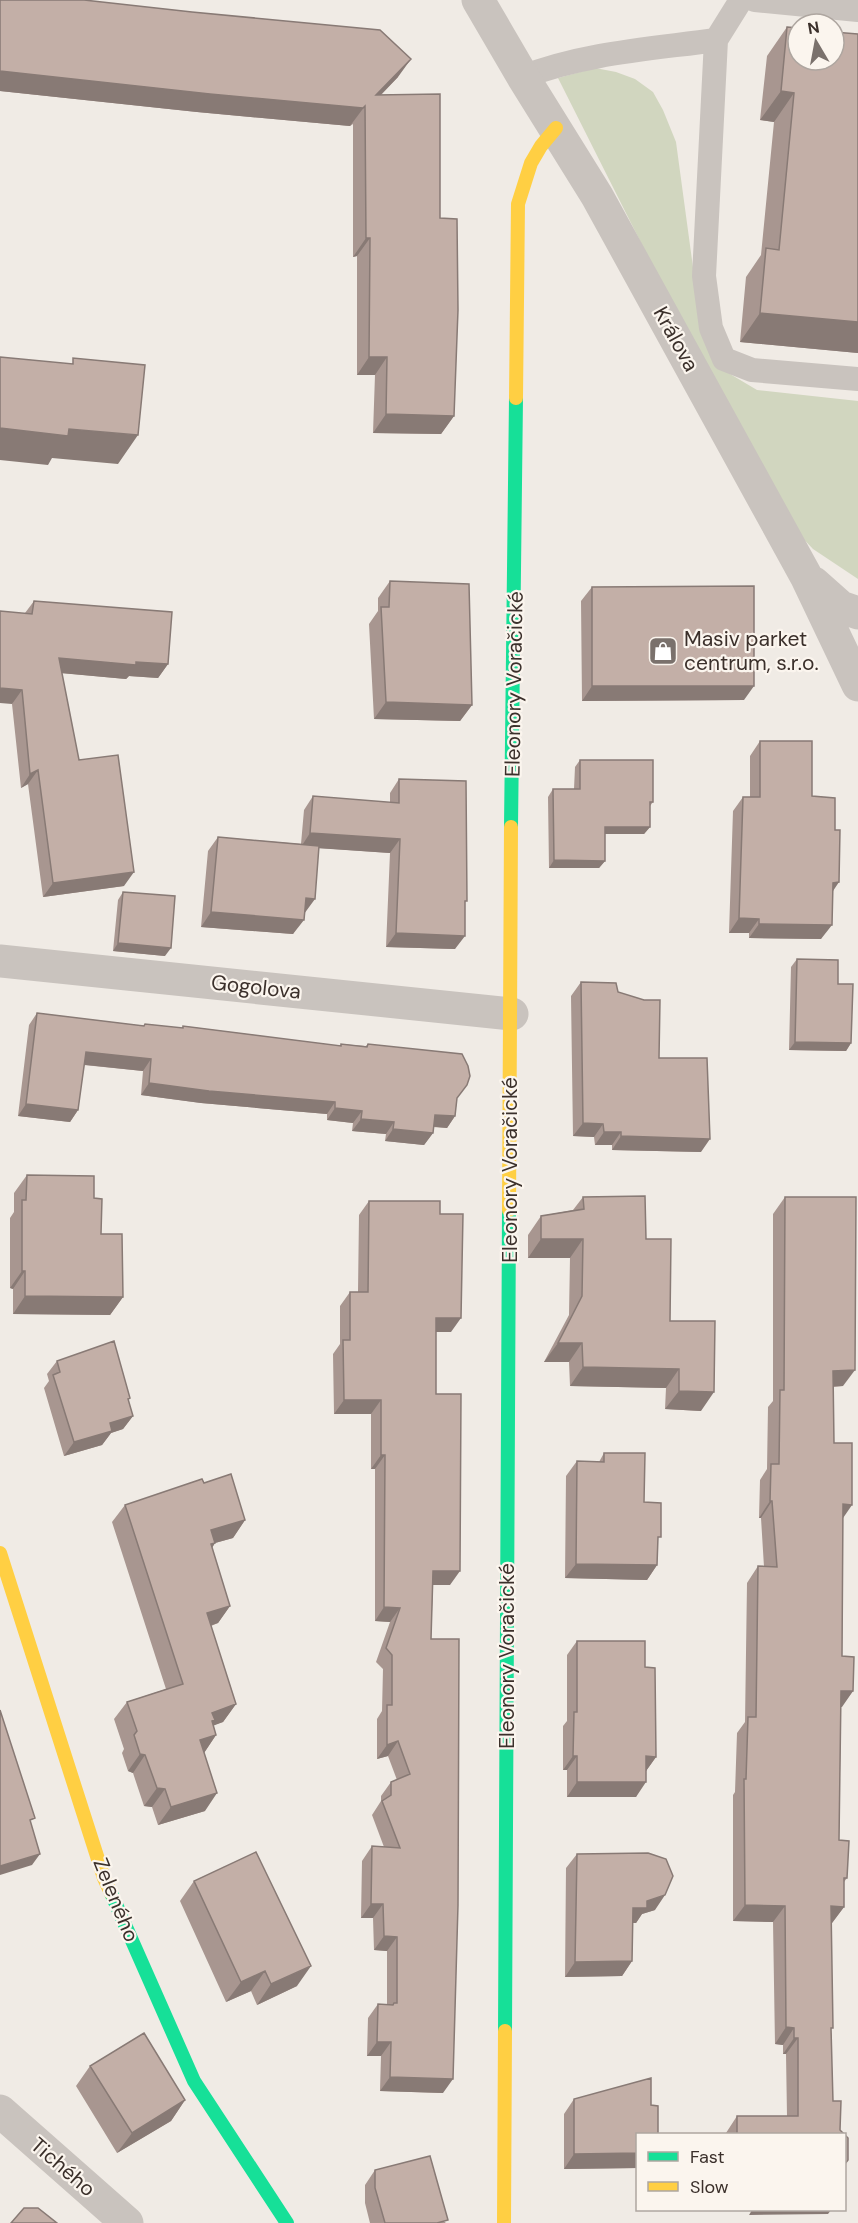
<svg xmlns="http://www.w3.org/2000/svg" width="858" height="2223" font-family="'DM Sans',sans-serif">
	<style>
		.green { fill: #d1d6bf }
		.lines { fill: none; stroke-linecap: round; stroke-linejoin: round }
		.lane { stroke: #c9c3be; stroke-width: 24 }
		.street { stroke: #c9c3be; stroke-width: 33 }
		.fast { stroke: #16e098; stroke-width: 14 }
		.slow { stroke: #ffcf43; stroke-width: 14 }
		.wall { fill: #a89690 }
		.shaded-wall { fill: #887a75 }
		.building { fill: #c3afa7; stroke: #887a75; stroke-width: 1.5 }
		.labels { text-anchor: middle; stroke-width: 4.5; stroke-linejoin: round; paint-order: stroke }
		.street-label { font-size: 21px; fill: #3b302b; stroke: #fbf5ee }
		.poi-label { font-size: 21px; fill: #3b302b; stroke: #fbf5ee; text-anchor: start }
	</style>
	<rect width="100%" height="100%" fill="#f0ebe5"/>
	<path class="green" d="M595,68L616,72L635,79L653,92L663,110L676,142L700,319L725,371L757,390L858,401V579L813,549L793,528L703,366L558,78Z"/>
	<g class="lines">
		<path class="lane" d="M755,0L858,10
			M716,40L741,0
			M523,77C584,53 652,49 716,40L704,276L711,328L724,359L752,370L858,379"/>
		<path class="street" d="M478,0L523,77L597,196L806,576L858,685
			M814,583L841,607L858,613
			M0,961L512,1014
			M0,2111L127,2223"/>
		<path class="fast" d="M511,827L516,398
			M111,1893L194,2081L287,2223
			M505,2031L509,1210"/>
		<path class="slow" d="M516,398L518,204L531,163L541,146L556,128
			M509,1210L511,827
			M0,1553L104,1878L111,1893
			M504,2223L505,2031"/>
	</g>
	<path class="wall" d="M0,0L398,77L381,95L440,218L454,416L441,434L373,433L375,375H357V256L353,257V124L350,126L197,112L0,91Z
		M787,27L858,353L740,342L746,277L761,255L774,122L760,120L767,56Z
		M390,581L472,705L460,721L374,719L369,624L378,611V598Z
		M592,587L744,700L582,701L581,601Z
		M34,601L168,664L158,678L129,676L126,679L62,673L79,760L124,886L43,897L28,784L21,788L12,704L25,613Z
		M760,741L812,796L835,830L833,892L821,939L749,938V933H729L733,811L743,797H750V756Z
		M580,760L653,802L650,806V827L644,834H605V861L599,868H549L548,797L553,789H574L575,767Z
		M399,779L465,904L455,949L386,947L390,853L319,848L304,914L293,934L201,927L208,851L218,837L301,844L304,810L313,796L390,803V793Z
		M123,892L165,956L113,951L118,900Z
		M797,959L838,984L851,1043L846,1051L789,1050L791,967Z
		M581,982L618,992L659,1058L701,1152L612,1150V1145H595L594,1137L573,1136L571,996Z
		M37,1013L144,1026L145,1024L182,1028L183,1026L340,1046L341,1044L366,1046L368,1044L457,1099L455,1116L447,1128L433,1127V1133L424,1145L385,1141L386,1134L352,1131L353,1123L327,1120V1114L201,1103L141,1095L143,1071L84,1065L78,1110L70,1122L18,1116L29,1025Z
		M27,1175L94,1198L101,1234L123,1297L110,1315L13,1314V1289L10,1288V1218L14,1212V1193Z
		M583,1197L646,1239L670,1321L701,1411L665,1409L666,1388L570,1386L569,1362H544L569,1315L570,1258H528V1235L541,1216L573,1210Z
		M785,1197L843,1386L833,1387L834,1443L843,1517L842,1656L853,1691L841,1707L839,1840L847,1878L844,1882V1907L832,1923H831V2031L833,2101L840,2130L844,2134H726V2133L737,2116H787L786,2054H783V2045L775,2044L773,1922L733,1921V1795L735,1792L737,1733L745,1722L747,1583L758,1566L764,1567L761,1518H759L760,1480L767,1469L768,1407L773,1401V1214Z
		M369,1201L440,1214L451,1332H436V1394L450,1585H433L431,1639L443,2093L380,2091L381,2056H367L368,2018L378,2004L387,2005V1951L374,1950L373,1918H361L362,1861L372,1846L384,1847L372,1815L381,1801V1796L391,1782L397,1780L388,1756L377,1759V1719L382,1711L383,1669L376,1662L390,1622L375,1621V1469H371V1414H334L333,1354L340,1344V1306L350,1292H358L359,1215Z
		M57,1361L130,1398L128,1401L133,1416L123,1429L111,1433L102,1445L64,1456L44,1388L49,1381L47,1374Z
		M604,1453L644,1502L658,1541L657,1565L647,1580L565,1578L566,1476L577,1461L599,1462Z
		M204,1483L245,1520L233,1538L215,1543L212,1548L230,1606L218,1623L211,1626L236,1704L223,1722L213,1725L216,1735L204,1753L205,1811L158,1825L152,1807L144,1806L133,1773L128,1771L122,1753L124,1749L114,1719L127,1702L166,1689L112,1522L125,1505Z
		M577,1641L645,1667L656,1757L646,1771L636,1797H567V1770H563V1726L567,1721V1655Z
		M577,1854L655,1910L642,1914L636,1923H633L632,1961L622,1976L565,1977L566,1868Z
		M194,1881L297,1986L257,2005L251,1991L226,2002L180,1901Z
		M90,2066L185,2100L171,2121L117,2153L76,2086Z
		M574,2099L638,2134V2168L564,2169V2114Z
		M375,2170L446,2223H370L365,2203V2185Z"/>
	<path class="shaded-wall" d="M411,59L398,77L365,111L376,95Z
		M0,71L365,106L350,126L197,112L0,91Z
		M781,91L794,93L774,122L760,120Z
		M366,238H370L357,256L353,257Z
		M760,313L858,322V353L740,342Z
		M369,357H387L375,375H357Z
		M386,414L454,416L441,434L373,433Z
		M0,428L69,429L138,435L118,464L52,458L48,465L0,460Z
		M59,658L136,662L168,664L158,678L129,676L126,679L49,672Z
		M592,686H754L744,700L582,701Z
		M0,688L22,690L12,704L0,703Z
		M386,702L472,705L460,721L374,719Z
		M38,770L28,784L21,788L30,774Z
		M605,827H650L644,834H600Z
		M310,833L400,839L390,853L301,847Z
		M554,860L605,861L599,868H549Z
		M134,872L124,886L43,897L53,883Z
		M839,882L829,897L833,883Z
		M306,898L315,899L304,914Z
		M211,912L304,920L293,934L201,927Z
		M739,918L759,919L749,933H729Z
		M759,924L832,925L821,939L749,938Z
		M396,933L465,936L455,949L386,947Z
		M118,943L171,948L165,956L113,951Z
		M795,1042L851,1043L846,1051L789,1050Z
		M86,1052L151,1059L143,1071L77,1064Z
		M149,1083L335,1102L327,1114L201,1103L141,1095Z
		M26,1104L78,1110L70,1122L18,1116Z
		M335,1108L362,1111L353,1123L327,1120Z
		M435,1115L455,1116L447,1128L427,1126Z
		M361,1119L394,1122L386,1134L352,1131Z
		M583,1123L603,1124L594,1137L573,1136Z
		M393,1129L433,1133L424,1145L385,1141Z
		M604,1132H621L612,1145H595Z
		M621,1136L710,1139L701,1152L612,1150Z
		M541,1239H583L570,1258H528Z
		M22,1271H25L13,1289L10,1288Z
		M25,1296L123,1297L110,1315L13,1314Z
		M436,1318H461L451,1332H426Z
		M558,1343H582L569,1362H544Z
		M583,1367L679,1369L666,1388L570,1386Z
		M855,1370L843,1386L821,1387L833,1371Z
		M679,1391L714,1392L701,1411L665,1409Z
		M344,1400H381L371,1414H334Z
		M133,1416L123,1429L111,1433L102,1445L64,1456L74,1442L110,1423Z
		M381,1455H385L375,1469H371Z
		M770,1501H772L761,1518H759Z
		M843,1504L852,1505L841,1521Z
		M245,1520L233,1538L215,1543L203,1561L211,1530Z
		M576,1564L657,1565L647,1580L565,1578Z
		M433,1571H460L450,1585H423Z
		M230,1606L218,1623L194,1631L207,1613Z
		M384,1607L400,1608L390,1622L375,1621Z
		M841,1691H853L842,1707H830Z
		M236,1704L223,1722L210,1727L212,1713Z
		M216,1735L204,1753L200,1740Z
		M398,1741L388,1756L377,1759L387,1745Z
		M140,1754L145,1755L133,1773L128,1771Z
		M573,1756H577L567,1770H563Z
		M646,1756L656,1757L646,1771Z
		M577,1782H646L636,1797H567Z
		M157,1788L165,1789L152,1807L144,1806Z
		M217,1793L205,1811L158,1825L171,1807Z
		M40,1854L32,1865L0,1875V1866Z
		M665,1895L655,1910L642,1914L636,1923H623L633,1908L647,1901Z
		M371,1904H383L373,1918H361Z
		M745,1905L785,1906L773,1922L733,1921Z
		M831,1906L844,1907L832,1923H819Z
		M384,1936L397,1937L387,1951L374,1950Z
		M632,1961L622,1976L565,1977L575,1962Z
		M311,1966L297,1986L257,2005L271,1984Z
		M265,1971L251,1991L226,2002L241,1982Z
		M786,2027L794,2028L783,2045L775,2044Z
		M794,2038H798L786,2054H783Z
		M377,2042H391L381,2056H367Z
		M390,2077L453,2079L443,2093L380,2091Z
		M185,2100L171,2121L117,2153L132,2133Z
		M638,2153V2168L564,2169L574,2154Z
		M752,2210H831L828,2214L749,2215Z"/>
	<path class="building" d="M0,0H84L192,12L380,30L411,59L376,95L440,94V218L457,219L458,310L454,416L386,414L387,357H369L370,238H366L365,106L363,108L210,94L0,71Z
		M787,27L798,28V60H834V32L858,34V322L760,313L766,248L779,250L794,93L781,91Z
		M0,357L73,364V358L145,365L138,435L69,429L68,436L0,428Z
		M390,581L469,584L472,705L386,702L381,607H389Z
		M754,586V686H592V587Z
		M34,601L172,612L168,664L136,662V665L59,658L79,760L118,755L134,872L53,883L38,770L30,774L22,690L0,688V611L32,614Z
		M760,741H812V796L835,798V830H840L839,882L833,883L832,925L759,924V919L739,918L743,797H760Z
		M580,760H653V802H650V827H605V861L554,860L553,789H580Z
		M399,779L466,781L467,901H465V936L396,933L400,839L310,833L313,796L399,803Z
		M218,837L319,846L315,899L306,898L304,920L211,912Z
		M123,892L175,896L171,948L118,943Z
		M797,959L838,960V984H853L851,1043L795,1042Z
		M581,982L616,983L618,992L644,1000H660L659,1058H707L710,1139L621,1136V1132H604L603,1124L583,1123Z
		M37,1013L144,1026L145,1024L183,1028V1026L341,1046V1044L367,1047L368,1044L462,1054L468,1066L470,1076L467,1085L457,1098L455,1116L435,1115L433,1133L393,1129L394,1122L361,1119L362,1111L335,1108V1102L209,1091L149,1083L151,1059L86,1052L78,1110L26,1104Z
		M27,1175L94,1176V1198L102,1199L101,1234H122L123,1297L25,1296V1271H22V1200H26Z
		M645,1196L646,1239H671L670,1321H715L714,1392L679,1391V1369L583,1367L582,1343H558L582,1296L583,1239H541V1216L584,1209L583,1197Z
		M785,1197H856L855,1370L833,1371L834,1443H852V1505L843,1504L842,1656L854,1657L853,1691H841L839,1840L849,1841L847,1878H844V1907L831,1906L833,2028H831L833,2101H841L840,2130L848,2138V2160L844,2165V2134H737V2116H798V2038H794V2028L786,2027L785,1906L745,1905L744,1779H746L748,1717H756L758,1566L777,1567L772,1501H770L771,1464H779L780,1390H784Z
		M369,1201H440V1214H463L461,1318H436V1394H461L460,1571H433L431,1639H459L458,1905L453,2079L390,2077L391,2042H377L378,2004L393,2005L394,2003H397V1937L384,1936L383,1904H371L372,1846L400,1848L382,1801L391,1795V1782L410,1774L398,1741L387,1745V1705H392V1655L386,1648L400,1608L384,1607L385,1455H381V1400H344L343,1340H350V1292H368Z
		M114,1341L130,1398L128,1399L133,1416L110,1423L112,1431L74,1442L53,1375L60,1372L57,1361Z
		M604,1453H645L644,1502L661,1503V1537H658L657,1565L576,1564L577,1461L604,1462Z
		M231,1474L245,1520L211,1530L215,1543L211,1544L230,1606L207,1613L236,1704L212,1713L215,1720L212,1721L216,1735L200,1740L217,1793L171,1807L165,1789L157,1788L145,1755L140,1754L134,1735L137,1731L127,1702L183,1684L125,1505L202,1479L204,1483Z
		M577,1641H645V1667L655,1668L656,1757L646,1756V1782H577V1756H573L574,1712H577Z
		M0,1710L35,1818L30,1820L40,1854L0,1866Z
		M256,1852L311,1966L271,1984L265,1971L241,1982L194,1881Z
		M648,1853L666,1859L673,1876L665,1895L647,1901V1908H633L632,1961L575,1962L577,1854Z
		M144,2033L185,2100L132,2133L90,2066Z
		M651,2078V2105L658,2106V2134H638V2153L574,2154V2099Z
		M430,2156L448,2220L437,2223H385L375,2188V2170Z
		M24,2208H38L57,2223H11Z"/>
	<defs>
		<g id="shop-square" transform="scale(1.5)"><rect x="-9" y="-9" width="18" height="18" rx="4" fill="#7a716c" stroke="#fbf5ee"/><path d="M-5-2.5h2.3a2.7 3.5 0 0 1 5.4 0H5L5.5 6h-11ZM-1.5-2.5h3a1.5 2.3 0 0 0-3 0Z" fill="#fff"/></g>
	</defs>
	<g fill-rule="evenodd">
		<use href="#shop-square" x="663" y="651"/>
	</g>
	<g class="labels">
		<g class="street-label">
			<text transform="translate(676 339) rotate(61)" y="7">Králova</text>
			<text transform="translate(514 684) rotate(-89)" y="7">Eleonory Voračické</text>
			<text transform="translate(256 987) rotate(6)" y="7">Gogolova</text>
			<text transform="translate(510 1170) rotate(-90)" y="7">Eleonory Voračické</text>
			<text transform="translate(507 1656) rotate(-90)" y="7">Eleonory Voračické</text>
			<text transform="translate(116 1900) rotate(68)" y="7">Zeleného</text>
			<text transform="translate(63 2167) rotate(41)" y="7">Tichého</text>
		</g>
		<g class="poi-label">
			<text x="684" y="646">Masiv parket<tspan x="684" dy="24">centrum, s.r.o.</tspan></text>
		</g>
	</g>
	<rect x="636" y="2133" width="210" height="78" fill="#fbf5ee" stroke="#aea6a0" stroke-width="1.5"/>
	<rect x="648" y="2152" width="30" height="9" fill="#16e098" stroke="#aea6a0" stroke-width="1.5"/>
	<text x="690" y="2163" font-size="18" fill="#3b302b">Fast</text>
	<rect x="648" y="2182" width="30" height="9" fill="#ffcf43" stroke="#aea6a0" stroke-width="1.5"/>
	<text x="690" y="2193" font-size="18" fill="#3b302b">Slow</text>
	<g transform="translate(816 42) rotate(350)"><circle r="28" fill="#fbf5ee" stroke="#aea6a0" stroke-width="1.5"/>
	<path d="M0-4.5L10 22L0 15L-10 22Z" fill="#7a716c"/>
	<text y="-9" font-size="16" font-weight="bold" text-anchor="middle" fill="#3b302b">N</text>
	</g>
</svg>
